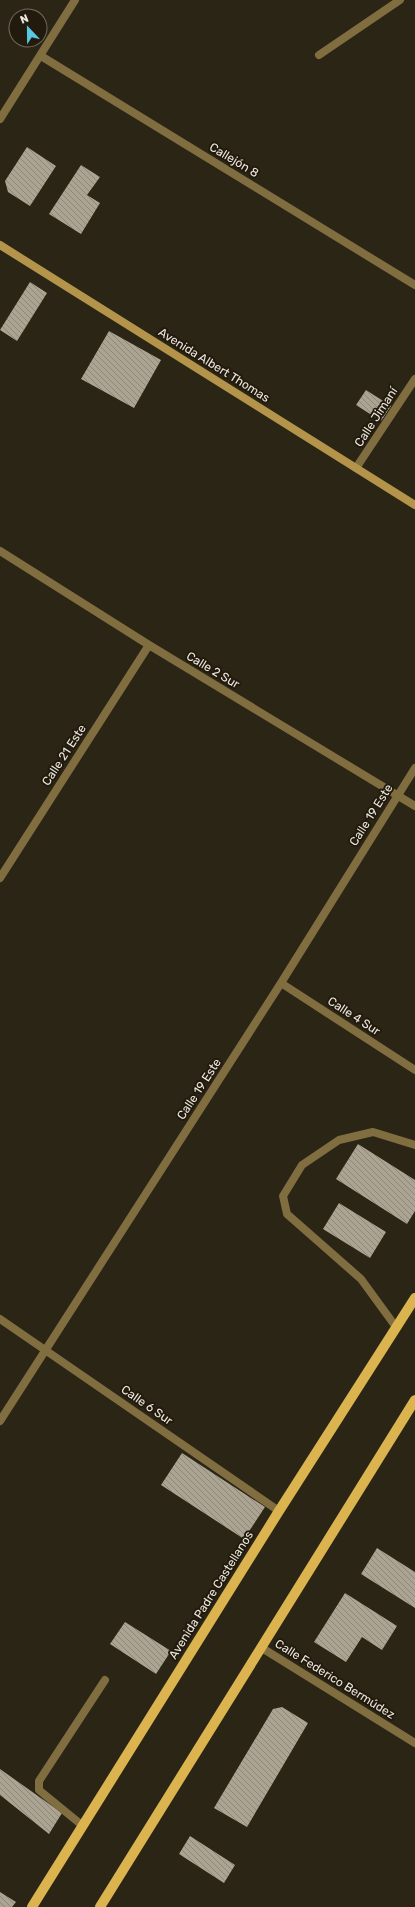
<svg xmlns="http://www.w3.org/2000/svg" width="415" height="1907" font-family="Rubik,sans-serif">
	<style>
		.building { fill: url(#building-back-hatch) }
		.lines { fill: none; stroke-linecap: round; stroke-linejoin: round }
		.lane { stroke: #806d40; stroke-width: 8 }
		.street { stroke: #806d40; stroke-width: 8 }
		.secondary { stroke: #b3944a; stroke-width: 8 }
		.primary { stroke: #dbb34f; stroke-width: 10 }
		.labels { text-anchor: middle; stroke-width: 4; stroke-linejoin: round; paint-order: stroke }
		.street-label { font-size: 12px; fill: #ede8df; stroke: #221b0d }
	</style>
	<defs>
		<pattern id="building-back-hatch" width="6" height="6" patternUnits="userSpaceOnUse"><rect width="6" height="6" fill="#aca492"/><path d="M-1 5l2 2M0 0l6 6M5-1l2 2" fill="none" stroke="#8e887a"/></pattern>
	</defs>
	<rect width="100%" height="100%" fill="#2b2516"/>
	<path class="building" d="M27,147L56,166L30,206L8,192L5,181Z
		M81,165L100,177L87,195L100,203L81,234L49,214Z
		M30,282L47,293L17,341L0,330Z
		M109,331L161,360L134,408L81,379Z
		M366,390L391,406L381,421L356,405Z
		M358,1144L415,1180V1211L407,1224L336,1179Z
		M339,1203L386,1232L370,1258L323,1229Z
		M182,1453L265,1507L244,1539L161,1485Z
		M377,1548L415,1572V1608L361,1574Z
		M345,1593L397,1626L382,1650L362,1637L346,1662L314,1642Z
		M125,1622L171,1651L156,1674L110,1644Z
		M282,1707L308,1723L247,1827L214,1808L273,1709Z
		M0,1769L62,1813L49,1834L0,1795Z
		M190,1836L235,1865L224,1883L179,1854Z
		M0,1892L16,1902L12,1907H0Z"/>
	<g class="lines">
		<path class="lane" d="M396,1327L361,1279L287,1214L283,1196L302,1165L339,1140L373,1132L415,1145
			M83,1826L39,1790V1781L105,1680"/>
		<path class="street" d="M319,55L400,0
			M41,56L415,285
			M0,119L75,0
			M356,468L415,379
			M0,551L149,645L415,806
			M0,878L149,645
			M281,983L415,1070
			M0,1319L279,1511
			M0,1421L281,983L415,768
			M262,1648L415,1743"/>
		<path class="secondary" d="M0,245L415,505"/>
		<path class="primary" d="M32,1907L279,1511L415,1298
			M100,1907L415,1400"/>
	</g>
	<g class="labels">
		<g class="street-label">
			<text transform="translate(234 160) rotate(31)" y="4">Callejón 8</text>
			<text transform="translate(214 365) rotate(32)" y="4">Avenida Albert Thomas</text>
			<text transform="translate(376 417) rotate(-57)" y="4">Calle Jimaní</text>
			<text transform="translate(213 670) rotate(31)" y="4">Calle 2 Sur</text>
			<text transform="translate(64 755) rotate(-57)" y="4">Calle 21 Este</text>
			<text transform="translate(371 815) rotate(-58)" y="4">Calle 19 Este</text>
			<text transform="translate(354 1016) rotate(33)" y="4">Calle 4 Sur</text>
			<text transform="translate(199 1089) rotate(-57)" y="4">Calle 19 Este</text>
			<text transform="translate(147 1405) rotate(35)" y="4">Calle 6 Sur</text>
			<text transform="translate(211 1595) rotate(-58)" y="4">Avenida Padre Castellanos</text>
			<text transform="translate(335 1679) rotate(32)" y="4">Calle Federico Bermúdez</text>
		</g>
	</g>
	<g transform="translate(28 28) rotate(338)"><circle r="19" fill="#221b0d" stroke="#736d61"/>
	<path d="M0-3L7 15L0 10L-7 15Z" fill="#57c9e2"/>
	<text y="-6" font-size="11" font-weight="bold" text-anchor="middle" fill="#ede8df">N</text>
	</g>
</svg>
